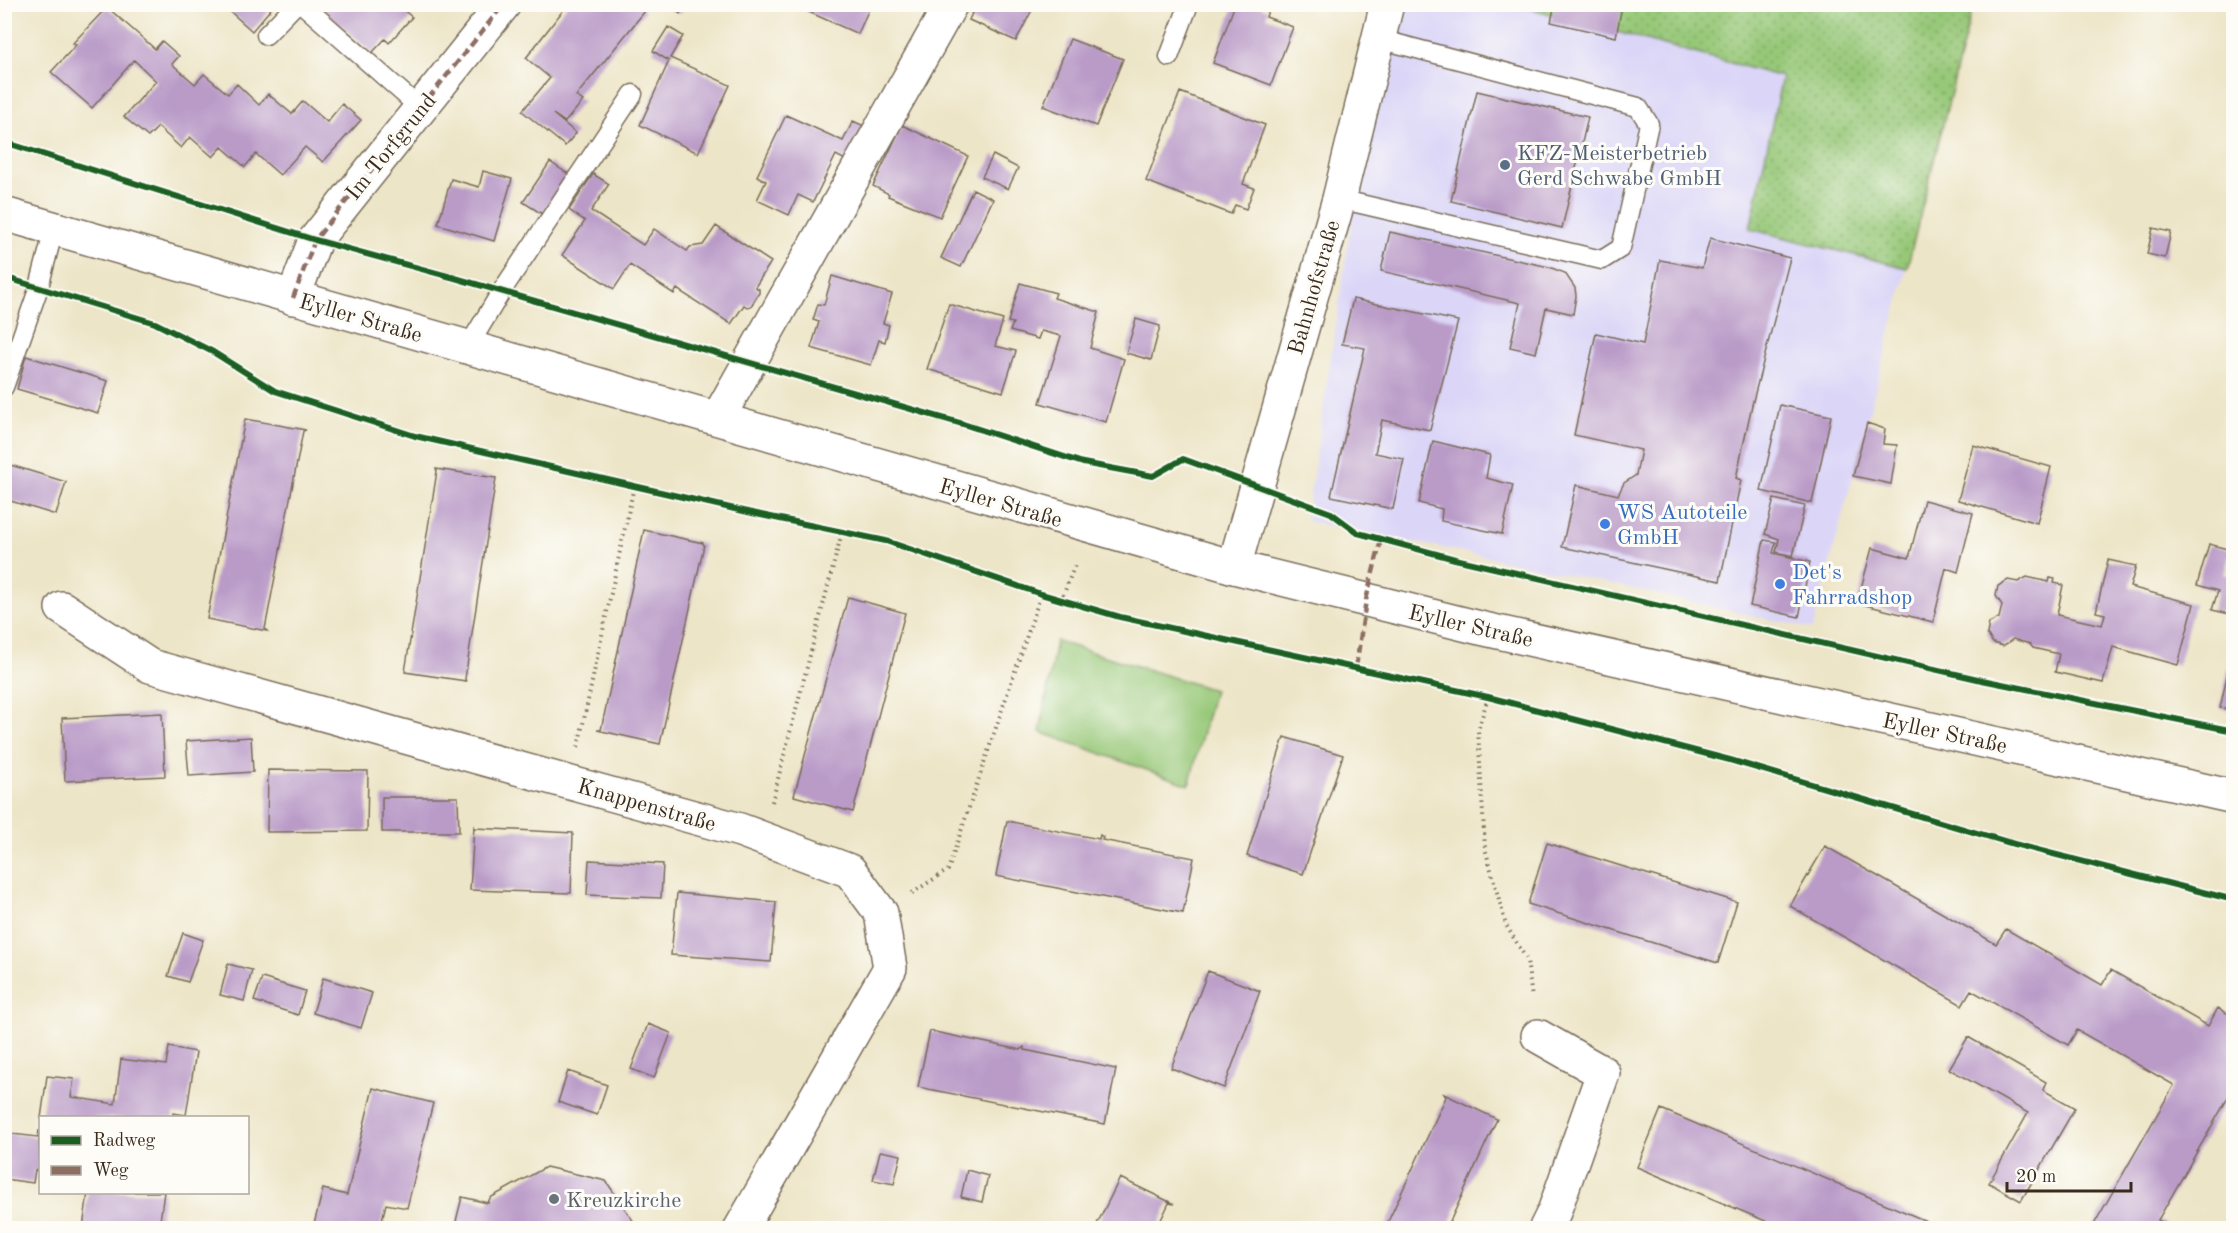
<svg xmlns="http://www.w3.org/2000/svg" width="2238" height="1233" font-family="'Old Standard TT',serif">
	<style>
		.built { fill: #dbd6f7 }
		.grass { fill: url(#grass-dots); stroke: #69794b; stroke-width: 1.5 }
		.park { fill: #97c878; stroke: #69794b; stroke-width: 1.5 }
		.building { fill: #ba9bc8 }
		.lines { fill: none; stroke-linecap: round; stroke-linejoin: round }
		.service-casing { stroke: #796b59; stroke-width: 21 }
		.minor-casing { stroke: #796b59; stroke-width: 36 }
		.secondary-casing { stroke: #796b59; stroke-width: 36 }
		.path { stroke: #796b59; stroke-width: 4; stroke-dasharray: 1.5 4.5; stroke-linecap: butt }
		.service { stroke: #fff; stroke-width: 18 }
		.minor { stroke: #fff; stroke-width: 33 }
		.secondary { stroke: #fff; stroke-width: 33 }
		.quiet { stroke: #8d6e63; stroke-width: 4.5; stroke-dasharray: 9 4.5; stroke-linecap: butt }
		.cycleway-casing { stroke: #fdfcf7; stroke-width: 10 }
		.cycleway { stroke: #1b5e20; stroke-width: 6 }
		.service-dot { fill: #5c6f8a; stroke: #fdfcf7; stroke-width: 2 }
		.shop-dot { fill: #3f7fe0; stroke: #fdfcf7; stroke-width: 2 }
		.worship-dot { fill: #6b7280; stroke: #fdfcf7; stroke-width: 2 }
		.labels { text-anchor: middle; stroke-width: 6; stroke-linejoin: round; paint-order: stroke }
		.street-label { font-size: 22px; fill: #3b2a1e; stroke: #fdfcf7 }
		.service-label { font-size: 22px; fill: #4e5e75; stroke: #fdfcf7; text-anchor: start }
		.shop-label { font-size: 22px; fill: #366cbe; stroke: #fdfcf7; text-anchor: start }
		.worship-label { font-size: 22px; fill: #5b616d; stroke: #fdfcf7; text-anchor: start }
	</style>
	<defs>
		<pattern id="grass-dots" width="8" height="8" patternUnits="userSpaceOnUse" patternTransform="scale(1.5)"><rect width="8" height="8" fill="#97c878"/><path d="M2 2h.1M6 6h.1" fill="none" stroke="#7ca362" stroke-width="1.8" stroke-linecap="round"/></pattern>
	</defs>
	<rect width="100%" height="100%" fill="#fdfcf7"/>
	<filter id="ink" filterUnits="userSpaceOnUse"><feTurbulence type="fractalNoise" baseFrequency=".0167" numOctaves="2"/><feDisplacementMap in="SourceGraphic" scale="12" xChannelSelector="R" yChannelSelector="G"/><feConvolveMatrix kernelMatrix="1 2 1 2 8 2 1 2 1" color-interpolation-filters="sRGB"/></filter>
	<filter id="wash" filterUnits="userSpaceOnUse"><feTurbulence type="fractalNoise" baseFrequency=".008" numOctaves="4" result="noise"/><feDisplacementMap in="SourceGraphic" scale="24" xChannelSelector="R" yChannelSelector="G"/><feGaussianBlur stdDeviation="1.35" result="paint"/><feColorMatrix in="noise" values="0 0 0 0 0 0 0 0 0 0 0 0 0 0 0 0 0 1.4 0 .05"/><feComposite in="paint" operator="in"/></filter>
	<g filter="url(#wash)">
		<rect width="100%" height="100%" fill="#ede5c7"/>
		<path class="built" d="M1387,5H1518L1782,77L1750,228L1907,268L1813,629L1493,558L1306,521L1379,39Z"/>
		<path class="grass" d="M1518,5H1973L1907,268L1750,229L1782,77Z"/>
		<path class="park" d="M1056,641L1214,690L1189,785L1040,732Z"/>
		<g id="blocks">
			<path class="building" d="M225,4H275L252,31L224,6Z
				M568,4H636L645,11L576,96L583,101L565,122L553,114L576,133L565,146L522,111L550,78L526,58Z
				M668,4H687L680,14Z
				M791,4H871L858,34Z
				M976,4H1035L1016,41L969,20Z
				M1235,4H1254L1268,10L1266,17L1293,27L1271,85L1213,63Z
				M1555,4H1593L1621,11L1616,37L1551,22Z
				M325,5H406L402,9L412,17L389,43L385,39L372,53L321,8Z
				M107,7L155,49L162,41L179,56L172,64L195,84L204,74L228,94L237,84L259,105L268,94L292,114L303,101L327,122L342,104L361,120L323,162L305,147L280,175L256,154L245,167L222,147L213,157L190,137L181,148L158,127L148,137L124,117L156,81L134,60L92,108L51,72L76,45L73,43Z
				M668,27L683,36L670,58L730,85L698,153L640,125L669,61L653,51Z
				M1070,39L1123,59L1096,126L1043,106Z
				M1477,91L1588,117L1562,228L1451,201Z
				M1180,92L1265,125L1243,184L1254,188L1246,209L1235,205L1231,214L1146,181Z
				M786,115L843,141L853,121L873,130L855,165L836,155L813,202L798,195L789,215L757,200L766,181L757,176Z
				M902,125L968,156L940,217L888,196L889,194L873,186Z
				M993,155L1018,168L1008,189L982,177Z
				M550,162L568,174L542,214L523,202Z
				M483,171L512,179L494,241L438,224L451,179L479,187Z
				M593,174L609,184L591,211L643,245L654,229L687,251L690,247L703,245L716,226L771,262L755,287L759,289V293L751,306L747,307L744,305L731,324L677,289L674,294L630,265L614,289L562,255L585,221L569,210Z
				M973,189L993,199L961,267L941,258Z
				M2153,228L2171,232L2165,258L2147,254Z
				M1390,232L1549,267L1565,273L1575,288L1576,296L1573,314L1546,308L1536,353L1510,347L1520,303L1381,271Z
				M1710,238L1790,258L1752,405L1736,478L1741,480L1720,581L1562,547L1576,485L1618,495L1624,483L1636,475L1641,450L1574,435L1596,333L1643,344L1660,260L1702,268Z
				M832,276L892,294L883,323L889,325L885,342L879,340L871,365L811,348L819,322L813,320L818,304L824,305Z
				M1020,283L1056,293L1054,298L1099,312L1090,348L1124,359L1106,422L1040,403L1061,336L1041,331L1038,339L1010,331L1013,323L1008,322Z
				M1353,299L1458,321L1430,430L1382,420L1375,453L1404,459L1393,509L1331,496L1365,348L1342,344Z
				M949,304L1003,320L995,346L1016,351L1003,392L927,369Z
				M1136,319L1160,326L1151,360L1126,353Z
				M26,356L108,381L98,413L17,389Z
				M1780,405L1831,416L1812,503L1761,491Z
				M245,419L306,430L303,431L265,629L267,631L207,619Z
				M1867,423L1885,429L1883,444L1897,445L1891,484L1853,476Z
				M1433,441L1490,455L1486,478L1513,485L1502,534L1441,521L1442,509L1419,503Z
				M1973,445L2051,467L2037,523L1958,500Z
				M4,463L66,482L56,515L4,499Z
				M436,469L496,478L465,679L466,681L405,672L437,471Z
				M1774,499L1805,506L1793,556L1776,552L1779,539L1765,534Z
				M1924,500L1973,513L1958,572L1946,568L1933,622L1857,603L1872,548L1909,558Z
				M644,530L703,543L704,545L660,744L597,730H601Z
				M1764,540L1776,542L1773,553L1810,562L1799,617L1750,606Z
				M2209,544L2231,550L2224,574L2234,576V615L2212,610L2218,591L2197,585Z
				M2108,560L2136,566L2130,587L2194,604L2178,665L2113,647L2103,683L2055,672L2059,654L2033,648L2030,644L2013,639L2003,646L1993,643L1987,634L1989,623L1999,618L2002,605L1996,596L1998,586L2008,580L2018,582L2027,577L2049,582L2050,578L2055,579L2054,583L2063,585L2057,615L2102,625L2105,614L2096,612Z
				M848,597L905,613L853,812L794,796Z
				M2232,653L2234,654V711L2220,708Z
				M162,713L165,776L65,781L62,718Z
				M251,737L253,772L189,776L186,741Z
				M1284,737L1343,755L1303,874L1247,856Z
				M268,770L368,771L367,831L267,832Z
				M382,797H458L459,832H382Z
				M1007,821L1099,839L1100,835L1103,837L1102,840L1194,858L1183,913L996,876Z
				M474,826L475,828L573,833L571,893L470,890Z
				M1547,843L1737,902L1718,963L1528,904Z
				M1825,846L1996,944L2006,929L2102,985L2111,970L2208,1026L2218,1008L2234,1017V1057L2231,1061L2234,1062V1087L2158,1220L2174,1228H2092L2174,1085L2077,1030L2068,1045L1971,990L1962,1005L1790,906Z
				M589,860L663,864L661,898L587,895Z
				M677,893L776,902L771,962L671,955Z
				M183,933L203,940L188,982L168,976Z
				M228,964L252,970L244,1001L220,995Z
				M1208,971L1260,991L1224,1088L1171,1068Z
				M262,978L305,991L298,1015L254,1001Z
				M323,978L372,993L361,1028L313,1013Z
				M648,1024L671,1033L654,1078L631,1069Z
				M930,1031L1021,1050L1024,1047L1025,1050L1116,1069L1105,1124L918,1087Z
				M1968,1037L2046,1082L2043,1090L2075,1108L2021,1201L1989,1183L2028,1113L1949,1069Z
				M169,1047L196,1052L186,1115L173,1113V1118H41L47,1076L74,1079L71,1097L115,1104L121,1059L166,1065Z
				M568,1071L607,1085L597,1115L558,1102Z
				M373,1088L433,1103L407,1208L386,1204L380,1228H313L323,1189L347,1195Z
				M1444,1094L1497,1119L1447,1228H1385L1446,1097Z
				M1661,1109L1938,1226L1937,1228H1782L1637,1167Z
				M39,1130L40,1171L35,1170L33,1183L4,1179V1133L38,1137Z
				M880,1151L901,1155L894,1184L873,1180Z
				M546,1167L606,1181L638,1228H483L456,1221L462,1197L488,1203L490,1198Z
				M967,1170L988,1176L982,1202L961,1197Z
				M1120,1178L1174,1204L1169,1203L1157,1228H1095Z
				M88,1192H164L159,1228H83Z"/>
		</g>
	</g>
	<g filter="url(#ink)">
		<use href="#blocks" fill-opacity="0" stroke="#796b59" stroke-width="1.5"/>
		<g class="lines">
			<g class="service-casing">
				<path id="service" d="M302,4L421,109
					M266,35L296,4
					M1169,57L1189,4
					M1339,199L1602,260L1621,248L1649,124L1638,107L1379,39
					M468,347L501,292L633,94
					M4,387L39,287L54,229"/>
			</g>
			<g class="minor-casing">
				<path id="minor" d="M293,298L315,240L504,4
					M718,418L951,4
					M1234,567L1339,199L1387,4
					M62,608L150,666L740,830L850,871L881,913L890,968L741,1228
					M1538,1036L1603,1073L1554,1212L1546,1228"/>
			</g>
			<g class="secondary-casing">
				<path id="secondary" d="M4,214L1234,567L1480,628L2234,797"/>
			</g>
			<path class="path" d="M1061,601L1076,562
				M1488,697L1478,730L1485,848L1506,925L1527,960L1532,998
				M578,747L634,486
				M772,802L842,532
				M912,893L948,870L1041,594"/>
			<use href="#service" class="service"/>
			<use href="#minor" class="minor"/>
			<use href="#secondary" class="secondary"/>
			<path class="quiet" d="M293,298L315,240L504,4
				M1356,667L1366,600L1381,540"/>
			<g class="cycleway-casing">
				<path id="cycleway" d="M4,142L315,240L455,278L963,424L1083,463L1153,476L1183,459L1331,513L1358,533L1455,559L1982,680L2234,731
					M4,277L155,323L213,352L275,391L415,436L761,515L886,541L1041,594L1120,617L1488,697L1730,760L2014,844L2234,900"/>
			</g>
			<use href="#cycleway" class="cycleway"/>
		</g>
	</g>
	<circle class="service-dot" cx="1505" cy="165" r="6"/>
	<g class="shop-dot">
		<circle cx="1605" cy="524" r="6"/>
		<circle cx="1780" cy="584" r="6"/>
	</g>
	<circle class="worship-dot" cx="554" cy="1199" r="6"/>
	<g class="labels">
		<g class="street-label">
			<text transform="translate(390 146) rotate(-51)" y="8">Im Torfgrund</text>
			<text transform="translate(1313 287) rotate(-74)" y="8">Bahnhofstraße</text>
			<text transform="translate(361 317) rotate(16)" y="8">Eyller Straße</text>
			<text transform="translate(1001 502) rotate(16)" y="8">Eyller Straße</text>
			<text transform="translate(1471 625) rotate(13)" y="8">Eyller Straße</text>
			<text transform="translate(1945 732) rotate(12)" y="8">Eyller Straße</text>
			<text transform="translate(647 804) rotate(16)" y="8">Knappenstraße</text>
		</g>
		<g class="service-label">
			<text x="1517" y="160">KFZ-Meisterbetrieb<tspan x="1517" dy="25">Gerd Schwabe GmbH</tspan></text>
		</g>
		<g class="shop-label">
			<text x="1617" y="519">WS Autoteile<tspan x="1617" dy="25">GmbH</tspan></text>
			<text x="1792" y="579">Det's<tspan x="1792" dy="25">Fahrradshop</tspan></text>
		</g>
		<g class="worship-label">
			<text x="566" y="1207">Kreuzkirche</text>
		</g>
	</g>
	<rect width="2238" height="1233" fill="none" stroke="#fdfcf7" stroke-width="24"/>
	<rect x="39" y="1116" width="210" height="78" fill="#fdfcf7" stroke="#afa8a0" stroke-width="1.5"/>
	<rect x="51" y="1136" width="30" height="9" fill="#1b5e20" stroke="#afa8a0" stroke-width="1.5"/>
	<text x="93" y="1146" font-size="18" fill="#3b2a1e">Radweg</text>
	<rect x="51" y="1166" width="30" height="9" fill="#8d6e63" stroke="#afa8a0" stroke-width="1.5"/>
	<text x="93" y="1176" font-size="18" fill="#3b2a1e">Weg</text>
	<path d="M2007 1182v9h124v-9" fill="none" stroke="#3b2a1e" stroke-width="3"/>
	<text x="2016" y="1182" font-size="18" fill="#3b2a1e" stroke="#fdfcf7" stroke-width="4.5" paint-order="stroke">20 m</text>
</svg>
